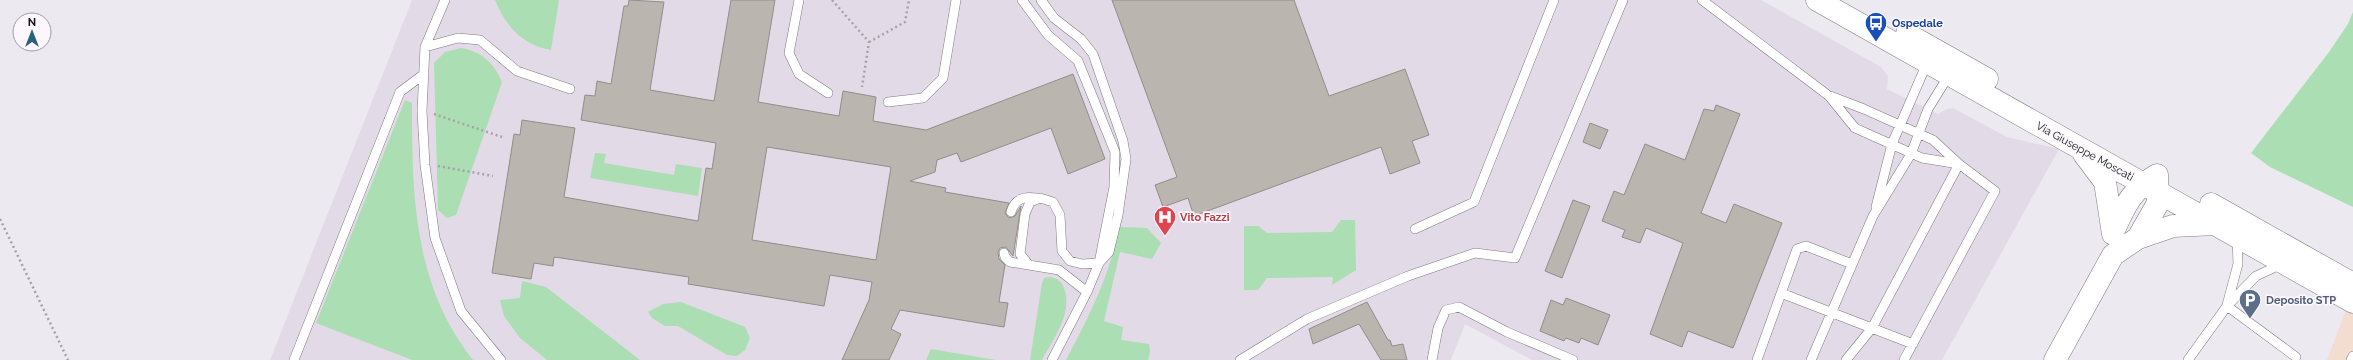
<svg xmlns="http://www.w3.org/2000/svg" width="2353" height="360" font-family="Raleway,sans-serif">
	<style>
		.commercial { fill: #f3dcd0 }
		.built { fill: #e3dae7 }
		.green { fill: #abdeb2 }
		.building { fill: #bbb5b0; stroke: #928d88; fill-rule: evenodd }
		.lines { fill: none; stroke-linecap: round; stroke-linejoin: round }
		.service-casing { stroke: #7f7b81; stroke-width: 10 }
		.tertiary-casing { stroke: #7f7b81; stroke-width: 23 }
		.path { stroke: #a6a3a8; stroke-width: 2.5; stroke-dasharray: 2 3; stroke-linecap: butt }
		.service { stroke: #fff; stroke-width: 9 }
		.tertiary { stroke: #fff; stroke-width: 22 }
		.labels { text-anchor: middle; stroke-width: 3.5; stroke-linejoin: round; paint-order: stroke }
		.transit-label { font-size: 11px; font-weight: bold; fill: #164399; stroke: #fbf7fd; text-anchor: start }
		.street-label { font-size: 11px; fill: #141315; stroke: #fbf7fd }
		.health-label { font-size: 11px; font-weight: bold; fill: #be3a42; stroke: #fbf7fd; text-anchor: start }
		.service-label { font-size: 11px; font-weight: bold; fill: #4e5e75; stroke: #fbf7fd; text-anchor: start }
	</style>
	<rect width="100%" height="100%" fill="#ede9f0"/>
	<path class="commercial" d="M2346,310L2353,314V360H2327Z"/>
	<path class="built" d="M412,0H1761L1881,67L1888,76L1887,89L1938,114L1947,109L1953,108L2007,137L2059,149L1942,360H1532L1465,324L1451,360H270Z"/>
	<path class="green" d="M495,0H559L551,50C522,45 506,26 495,0Z
		M2353,12V207L2270,167L2251,153L2329,52L2348,24Z
		M461,48C482,52 494,63 502,82L456,215L447,218L438,210L434,63L445,52Z
		M405,100L412,103C412,195 413,284 473,360H412L316,323Z
		M595,153L606,154L604,163L674,175L676,164L702,168L698,196L590,178Z
		M1341,220H1355L1356,270L1332,285L1333,277L1267,278L1258,290H1244V226H1258L1267,233L1332,232Z
		M1119,227L1147,228L1161,243L1152,259L1120,252L1104,321L1123,327L1121,340L1149,344L1150,352L1148,360H1066C1089,316 1110,276 1119,227Z
		M1050,277C1057,278 1061,281 1064,288C1073,313 1054,338 1042,360H1030L1042,283L1044,278Z
		M522,281L546,287L640,360H547L520,338L504,316L500,300L520,298Z
		M681,302L745,327L750,338L745,350L737,356L727,355L678,326H665L652,318L648,312L663,304Z
		M931,349L996,360H926Z"/>
	<path class="building" d="M629,0L664,2L650,90L714,101L731,0H775L758,102L839,116L843,91L876,97L873,121L926,130L1073,74L1105,159L1068,174L1051,128L961,162L957,153L937,160L935,172L910,181L946,188L945,192L1009,203L1005,213L1009,218L1015,216L1021,206L1013,256L1006,247L1000,248L998,252L999,259L1005,265L999,302L1008,303L1004,327L900,310L891,329L901,334L889,360H842L869,300L872,282L830,275L824,306L688,284L689,277L554,257L553,266L534,263L531,279L492,273L514,134L520,135L522,120L575,128L564,197L698,221L706,168L712,169L716,143L581,120L585,95L595,96L597,81L611,84L624,6H628ZM767,147L891,167L876,260L752,240Z
		M1112,0H1294L1329,96L1405,69L1429,135L1412,141L1420,163L1390,174L1381,147L1194,216L1188,198L1163,207L1155,185L1177,177Z
		M1716,105L1740,114L1701,213L1726,223L1734,204L1782,223L1733,348L1688,331L1682,347L1650,334L1683,243L1646,228L1640,243L1622,237L1625,230L1602,221L1614,191L1624,195L1645,144L1685,160L1704,109L1714,111Z
		M1590,123L1608,130L1600,149L1583,142Z
		M1573,200L1590,206L1562,278L1545,271Z
		M1566,298L1610,315L1598,345L1581,338L1579,343L1566,338L1564,341L1540,331L1551,300L1563,305Z
		M1367,302L1388,340H1390L1392,346L1403,344L1407,360H1381L1359,324L1313,344L1309,329Z"/>
	<g class="lines">
		<g class="service-casing">
			<path id="service" d="M445,0L425,47L422,111L425,165L435,238L461,311L501,360
				M799,0L789,53L799,74L828,93
				M1022,0L1048,35L1078,61L1115,152L1114,187L1099,263L1087,292L1052,360
				M1041,0L1054,18L1081,39L1093,54L1123,141L1126,159L1118,215L1109,252L1099,263L1082,264L1070,261L1062,251L1060,215L1053,202L1040,198L1030,202L1025,214L1020,254L1029,265L1059,270L1087,292
				M1702,0L1829,96L1855,128L1922,158L1959,164L1995,191L1904,360
				M425,47L458,38L480,40L517,71L570,89
				M1830,96L1864,109L1933,140L1959,164L1872,328L1846,360
				M888,102L923,98L943,78L956,0
				M1876,207L1892,144L1927,63
				M1011,212C1015,199 1023,196 1036,198
				M1415,229L1474,202L1554,0
				M1004,253L1005,257L1010,262L1029,265
				M1781,293L1913,344
				M2227,305L2238,264L2237,238
				M2227,306L2256,276L2282,264
				M294,360L400,92L424,74
				M1240,360L1307,319L1408,276L1475,253L1515,258L1623,0
				M1432,360L1438,328L1446,310L1459,307L1507,332L1573,360
				M1757,360L1797,249L1806,246L1852,264
				M1811,360L1873,216L1911,154L1928,109L1949,75
				M2188,360L2227,306L2296,357
				M2351,360L2353,356"/>
		</g>
		<g class="tertiary-casing">
			<path id="tertiary" d="M1817,0L2353,302
				M1907,34L1987,79
				M2084,154L2105,182L2113,234
				M2211,204L2353,284
				M2113,232C2125,206 2131,190 2157,175L2158,203L2138,238
				M2055,360L2113,255L2138,238L2173,226L2215,224"/>
		</g>
		<path class="path" d="M832,0L869,42L862,87
			M869,42L905,22L909,0
			M434,114L502,137
			M438,166L493,176
			M0,219L68,360"/>
		<use href="#service" class="service"/>
		<use href="#tertiary" class="tertiary"/>
	</g>
	<defs>
		<g id="bus-pin" transform="scale(1.15)"><path d="M0 17L-7.5 6A9.5 9.5 0 1 1 7.5 6Z" fill="#1a4fb4" stroke="#fbf7fd"/><path d="M-5-6H5V4H4V6H2V4H-2V6H-4V4H-5ZM-3.5-4V0h7V-4ZM-3.5 1.2v1.5H-2V1.2ZM2 1.2v1.5H3.5V1.2Z" fill="#fff"/></g>
		<g id="hospital-pin" transform="scale(1.15)"><path d="M0 17L-7.5 6A9.5 9.5 0 1 1 7.5 6Z" fill="#e0444e" stroke="#fbf7fd"/><path d="M-5-5h3v3.5h4V-5h3V5h-3V1.5h-4V5h-3Z" fill="#fff"/></g>
		<g id="parking-pin" transform="scale(1.15)"><path d="M0 17L-7.5 6A9.5 9.5 0 1 1 7.5 6Z" fill="#5c6f8a" stroke="#fbf7fd"/><path d="M-3.5-5.5H1a3.5 3.5 0 0 1 0 7H-1V5.5H-3.5ZM-1-3.4V-.6H.8a1.4 1.4 0 0 0 0-2.8Z" fill="#fff"/></g>
	</defs>
	<g fill-rule="evenodd">
		<use href="#bus-pin" x="1876" y="23"/>
		<use href="#hospital-pin" x="1165" y="217"/>
		<use href="#parking-pin" x="2250" y="300"/>
	</g>
	<g class="labels">
		<g class="transit-label">
			<text x="1892" y="27">Ospedale</text>
		</g>
		<g class="street-label">
			<text transform="translate(2085 151) rotate(29)" y="4">Via Giuseppe Moscati</text>
		</g>
		<g class="health-label">
			<text x="1180" y="221">Vito Fazzi</text>
		</g>
		<g class="service-label">
			<text x="2266" y="304">Deposito STP</text>
		</g>
	</g>
	<g transform="translate(32 32)"><circle r="19" fill="#fbf7fd" stroke="#9f9ca0"/>
	<path d="M0-3L7 15L0 10L-7 15Z" fill="#2b617c"/>
	<text y="-6" font-size="11" font-weight="bold" text-anchor="middle" fill="#141315">N</text>
	</g>
</svg>
